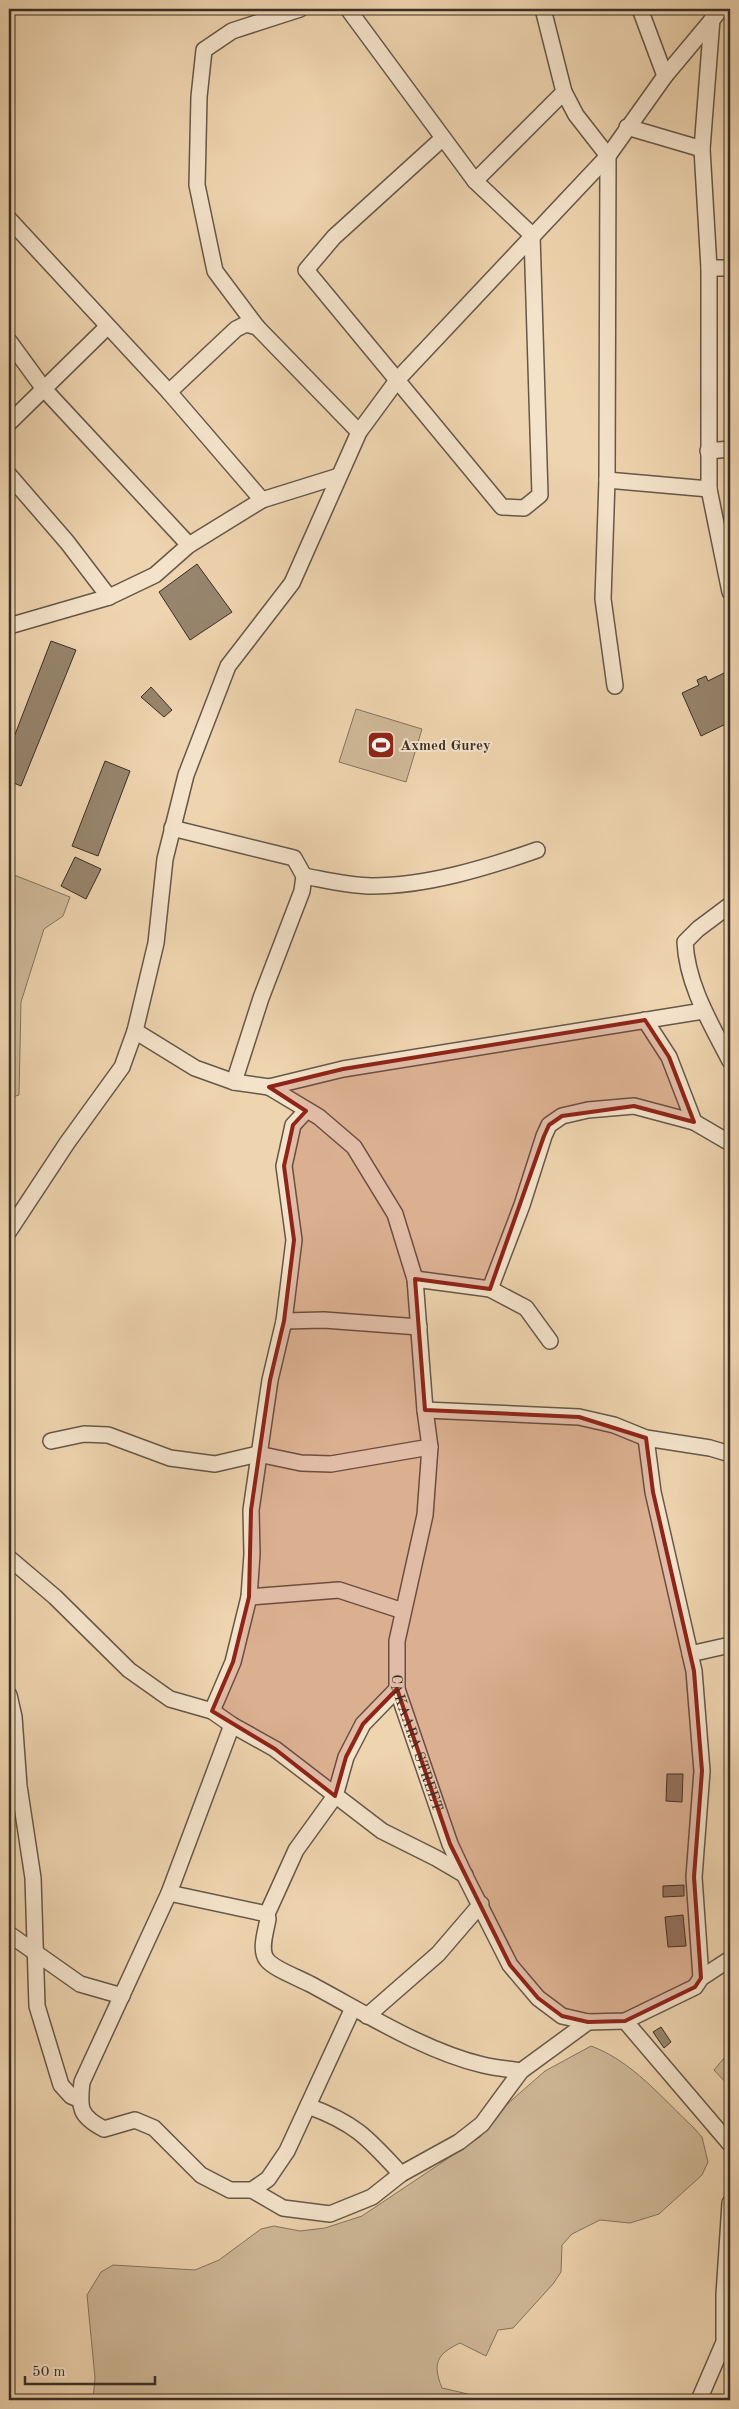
<svg xmlns="http://www.w3.org/2000/svg" width="739" height="2409" font-family="'Old Standard TT',serif">
	<style>
		.green { fill: #cfb898; stroke: #84745e }
		.building { fill: #97856d; stroke: #392f25 }
		.lines { fill: none; stroke-linecap: round; stroke-linejoin: round }
		.street-casing { stroke: #665848; stroke-width: 18 }
		.street { stroke: #f4e3cb; stroke-width: 15 }
		.marked { fill: #8f2418; fill-opacity: 0.2; stroke: #8f2418; stroke-width: 4; stroke-linejoin: round }
		.labels { text-anchor: middle; stroke-width: 4; stroke-linejoin: round; paint-order: stroke }
		.poi-label { font-size: 15px; font-weight: bold; fill: #392f25; stroke: #f4e3cb; text-anchor: start }
		.street-label { font-size: 15px; fill: #392f25; stroke: #f4e3cb }
	</style>
	<rect width="100%" height="100%" fill="#eed4af"/>
	<filter id="stains"><feTurbulence type="fractalNoise" baseFrequency=".004" numOctaves="4"/><feColorMatrix values="0 0 0 0 .2 0 0 0 0 .09 0 0 0 0 .02 0 0 0 .5 -.17"/></filter>
	<radialGradient id="worn" r=".72"><stop offset=".6" stop-color="#630" stop-opacity="0"/><stop offset="1" stop-color="#630" stop-opacity=".3"/></radialGradient>
	<path class="green" d="M356,709L422,729L406,782L339,762Z
		M9,873L70,897L63,916L44,929L21,1002L19,1095L9,1098Z
		M591,2046C632,2061 662,2098 693,2127L702,2137L708,2162L702,2175L659,2214L630,2223L600,2220L572,2234L562,2245L561,2272L553,2284L513,2328L498,2330L486,2356L460,2343C437,2354 432,2363 442,2388L468,2394L472,2400H93L95,2378L87,2295L101,2272L113,2265L195,2270L219,2260L261,2229L274,2226L300,2231L325,2228L362,2216L480,2137L505,2106L545,2071Z
		M730,2051V2087L714,2070Z"/>
	<path class="building" d="M197,564L232,612L190,640L159,592Z
		M51,641L76,650L21,786L9,781V750Z
		M724,673L730,687V722L701,736L682,693L699,685L697,680L706,676L708,681Z
		M151,687L172,710L164,717L141,697Z
		M105,761L130,771L98,856L72,846Z
		M75,857L101,869L86,899L61,886Z
		M667,1774H683L682,1802L666,1801Z
		M684,1885V1896L663,1897V1886Z
		M683,1915L686,1946L668,1947L665,1917Z
		M661,2027L671,2042L664,2048L653,2032Z"/>
	<g class="lines">
		<g class="street-casing">
			<g id="street">
				<path d="M348,9L475,181L532,235L540,495L524,508L502,507L306,270L334,237L443,138"/>
				<path d="M543,9L564,92L576,115L608,156L607,480L603,599L615,686"/>
				<path d="M640,9L665,76"/>
				<path d="M712,19L702,149L709,268V489L730,592"/>
				<path d="M627,127L702,149"/>
				<path d="M475,181L564,92"/>
				<path d="M9,219L169,392L262,500"/>
				<path d="M709,268H730"/>
				<path d="M257,327L215,271L197,185L199,97L204,50L232,31L300,9"/>
				<path d="M9,341L44,389L189,545"/>
				<path d="M169,392L236,329L246,324L257,327L359,432"/>
				<path d="M9,423L107,327"/>
				<path d="M708,451L730,449"/>
				<path d="M9,475L67,542L109,597"/>
				<path d="M607,480L709,489"/>
				<path d="M9,626L109,597L155,575L189,545L262,500L339,476"/>
				<path d="M172,828L294,858L304,876L302,891L261,998L234,1082"/>
				<path d="M304,876C326,880 350,886 372,886C426,886 486,868 537,850"/>
				<path d="M730,905L698,929L685,942C687,985 711,1024 730,1061"/>
				<path d="M645,1020L669,1057L694,1122"/>
				<path d="M135,1031L195,1068L234,1082L269,1087L343,1069L703,1011"/>
				<path id="s1" d="M269,1087L319,1117L354,1147L395,1214L415,1279L425,1410L430,1447L425,1515L397,1641V1689L450,1844L465,1876L510,1965L538,1998L562,2016L588,2022L625,2021L695,1987L701,1978L730,1959"/>
				<path d="M9,1231L67,1143L122,1067L135,1031L156,943L165,859L186,775L228,666L292,583L359,432L398,379L608,156L665,76L721,9"/>
				<path d="M415,1279L490,1289L526,1308L550,1341"/>
				<path d="M490,1289L522,1205L544,1136L549,1125L562,1116L588,1110L634,1106L694,1122L730,1143"/>
				<path d="M284,1321L324,1320L419,1327"/>
				<path d="M425,1410L579,1417L614,1425L646,1438L710,1448L730,1454"/>
				<path d="M646,1438L653,1492L694,1671L702,1771L694,1877L701,1978"/>
				<path d="M51,1441L84,1434L108,1435L170,1458L215,1464L258,1454L301,1463L331,1464L430,1447"/>
				<path d="M9,1558L55,1597L129,1670L170,1699L212,1711L232,1725L275,1749L382,1831L436,1858L465,1875"/>
				<path d="M249,1597L339,1590L403,1611"/>
				<path d="M690,1654L730,1645"/>
				<path d="M397,1689L363,1724L346,1757L335,1796L296,1850L267,1914L268,1919C266,1931 259,1950 267,1960C274,1969 299,1978 310,1984C363,2012 424,2051 483,2065C495,2068 508,2069 521,2071"/>
				<path d="M9,1695L14,1717L19,1786L33,1878L37,2006L61,2085L71,2096L80,2100"/>
				<path d="M212,1711L233,1662L249,1597L252,1554L251,1510L270,1380L284,1321L294,1240L284,1166L293,1125L306,1111"/>
				<path d="M232,1725L169,1893L82,2082C79,2108 79,2116 104,2129L135,2120L154,2128L201,2175L230,2190H252L268,2179L287,2151L353,2008"/>
				<path d="M169,1893L267,1914"/>
				<path d="M9,1934L80,1984L122,1996"/>
				<path d="M367,2016L438,1954L481,1904"/>
				<path d="M625,2021L730,2144"/>
				<path d="M308,2106C355,2123 368,2138 401,2174"/>
				<path d="M252,2190L283,2208L330,2214L372,2197L401,2174L459,2142L482,2124L521,2071L588,2022"/>
				<path d="M699,2400L724,2342V2295L730,2203"/>
			</g>
		</g>
		<use href="#street" class="street"/>
	</g>
	<path class="marked" d="M645,1020L669,1057L694,1122L634,1106L562,1116L549,1125L544,1136L490,1289L415,1279L425,1410L579,1417L646,1438L653,1492L694,1671L702,1771L694,1877L701,1978L695,1987L625,2021L588,2022L562,2016L538,1998L510,1965L450,1844L397,1689L363,1724L346,1757L335,1796L275,1749L212,1711L233,1662L249,1597L251,1510L270,1380L284,1321L294,1240L284,1166L293,1125L306,1111L269,1087L343,1069Z"/>
	<defs>
		<g id="stadium-square" transform="scale(1.4375)"><rect x="-9" y="-9" width="18" height="18" rx="4" fill="#8f2418" stroke="#f4e3cb"/><path d="M0-5a6.5 5 0 1 0 0 10a6.5 5 0 1 0 0-10ZM-3.5-1.8h7v3.6h-7Z" fill="#fff"/></g>
	</defs>
	<g fill-rule="evenodd">
		<use href="#stadium-square" x="381" y="745"/>
	</g>
	<g class="labels">
		<g class="poi-label">
			<text x="400" y="750">Axmed Gurey</text>
		</g>
		<g class="street-label">
			<text dy="5" stroke="none"><textPath href="#s1" startOffset="722">CAKAARA STREET</textPath></text>
		</g>
	</g>
	<rect width="739" height="2409" fill="none" stroke="#eed4af" stroke-width="30"/>
	<rect x="10" y="10" width="719" height="2389" fill="none" stroke="#392f25" stroke-width="2.5"/>
	<rect x="15" y="15" width="709" height="2379" fill="none" stroke="#392f25"/>
	<path d="M25 2376v8h130v-8" fill="none" stroke="#392f25" stroke-width="2.5"/>
	<text x="32" y="2376" font-size="15" fill="#392f25" stroke="#f4e3cb" stroke-width="4" paint-order="stroke">50 m</text>
	<rect width="100%" height="100%" filter="url(#stains)"/>
	<rect width="100%" height="100%" fill="url(#worn)"/>
</svg>
